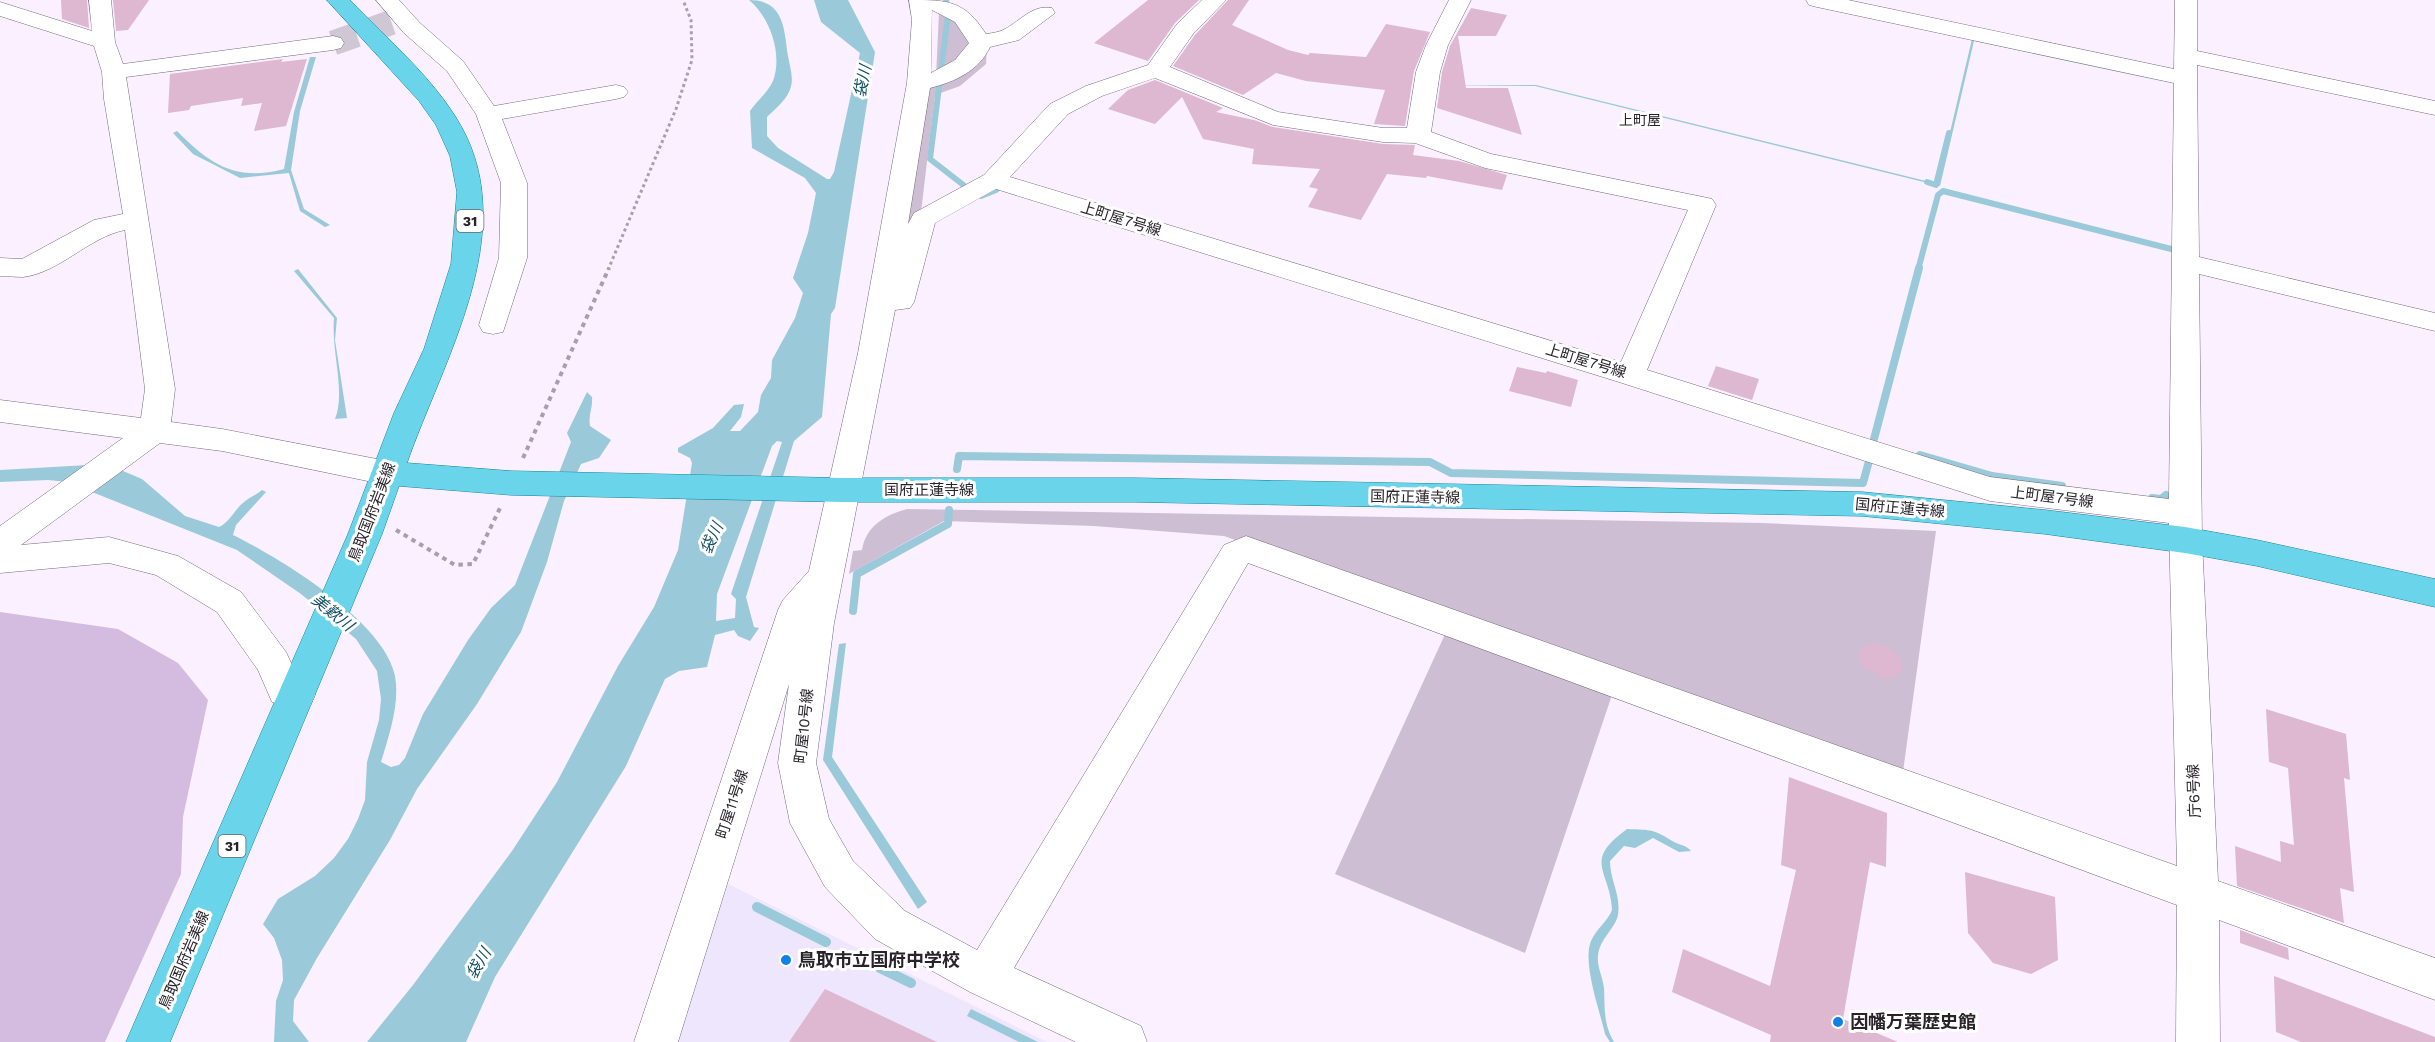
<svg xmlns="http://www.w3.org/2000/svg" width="2435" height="1042" font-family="'Work Sans','Noto Sans JP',sans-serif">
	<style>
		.education { fill: #ede6fc }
		.green { fill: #cdbed4 }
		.forest { fill: #d3bcdf }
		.water { fill: #9ac9da; fill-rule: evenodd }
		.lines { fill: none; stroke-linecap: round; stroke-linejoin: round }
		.stream-far2 { stroke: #9ac9da; stroke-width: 6 }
		.stream-far1 { stroke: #9ac9da; stroke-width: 8 }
		.stream { stroke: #9ac9da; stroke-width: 10 }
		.building { fill: #deb7d0 }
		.minor-tunnel { stroke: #d0c7d4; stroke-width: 25; stroke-dasharray: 25 12; stroke-linecap: butt }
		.minor-casing { stroke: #746979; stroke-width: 1 }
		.major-casing { stroke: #13849f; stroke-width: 1 }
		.path-far1 { stroke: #a79fab; stroke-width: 3; stroke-dasharray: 3 3; stroke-linecap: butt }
		.path { stroke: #a79fab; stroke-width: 4; stroke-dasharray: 4.5 4.5; stroke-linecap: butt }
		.minor { fill: #fff; fill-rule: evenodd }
		.major { fill: #6ad4eb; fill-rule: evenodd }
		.poi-dot { fill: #0f80e7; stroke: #fff; stroke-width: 2 }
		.labels { text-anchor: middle; stroke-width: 6; stroke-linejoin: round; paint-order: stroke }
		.far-neighbourhood-label { font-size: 14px; fill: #28242a; stroke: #fff }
		.shield { fill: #fff; stroke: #68666a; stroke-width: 1.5 }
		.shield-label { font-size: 14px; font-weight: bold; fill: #28242a }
		.street-label { font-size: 15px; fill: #28242a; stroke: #fff }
		.water-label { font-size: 16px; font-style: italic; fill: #105062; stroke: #fff }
		.near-poi-label { font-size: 18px; font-weight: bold; fill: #28242a; stroke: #fff; text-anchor: start }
	</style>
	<rect width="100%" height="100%" fill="#faf0ff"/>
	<path class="education" d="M716,878L1047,1042H666Z"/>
	<path class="green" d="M944,9L974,43L936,77L939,12Z
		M987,47L986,64L960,86L935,95L921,212L901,262L923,87Z
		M907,509L1762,523L1936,531L1902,779L1224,536L1094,526L944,521L849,574L853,551L862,550C866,526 885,515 907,509Z
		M1447,630L1614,689L1525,953L1335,874Z"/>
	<path class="forest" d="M0,612L118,629L178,663L208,700L183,817L181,874L105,1042H0Z"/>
	<path class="water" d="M749,0C785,0 784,30 788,56C790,68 795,80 789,92C785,101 774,110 767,117V136L778,148L827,179H830L834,172L860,53L821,22L814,0H848L875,52L835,308L831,314L822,417L794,441L746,597L754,627L759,628L750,641L738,636L734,630L715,635L707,667L679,671L665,679L626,766L495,977L466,1042H367L413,985L512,851L557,782L618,666L654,607L678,550L692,463L690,458L678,452V448L713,428L734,405L744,404L741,417L730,431H740L758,412L761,395L771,378L772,360L795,318L803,293L793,278L808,233L816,193L805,178L752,148L750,111C757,101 768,92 773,81C783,55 770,17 749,0ZM777,441L782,442L731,594L736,599L735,618L716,621L717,594L772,446Z
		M1972,39L2175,84L1974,41L1940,186L1535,86H1437L1536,85L1934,183H1938Z
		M310,57H316L300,111L291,170L304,209L330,225L325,227L300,211L289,173L240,178L193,154L173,133L177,131C210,164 235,182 284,169L294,112Z
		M298,269L337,318L335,340L347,418L335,419C346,391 331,352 334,318L294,271Z
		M587,392L592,397C593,408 588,415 590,426L611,440L599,458L581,464L564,501L547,562L521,632L477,704L417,789L390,840L317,958L294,1000L293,1021L309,1042H274L276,1001L283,980L282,960L274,938L263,924L278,899L315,876L334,858L348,839L358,819L365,800L367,762L379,720L381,699L377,671L356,639L301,594L237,550L67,482L48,480L0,482V470L88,465L123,471L142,479L185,516L219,527C231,521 234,510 244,502C250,497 256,495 262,490L266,492L236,525L233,535C280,558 385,622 395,676C400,704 389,735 381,762L391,767L399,765L405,758L423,714L468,640L491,608L515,585L571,442L567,433Z
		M846,643L832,757L927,902L918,909L823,760L839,644Z
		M1627,829C1653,830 1653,829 1674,842C1682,846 1686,845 1691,851L1679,852L1653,838L1635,848L1624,846L1610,861C1610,881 1621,894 1618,915C1616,926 1604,936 1600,947C1594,963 1602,973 1604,988C1605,1008 1603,1023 1614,1042H1610L1605,1034C1600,1011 1582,963 1591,941C1596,929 1608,921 1612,910C1610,869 1582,862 1627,829Z
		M971,1009L1038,1042H1019L967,1016Z"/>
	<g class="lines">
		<path class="stream-far2" d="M946,0L948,15L930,159L966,187
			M1927,182L1936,185L1949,133
			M981,196L996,190
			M1918,270L1938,195L1943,191L2183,252"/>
		<path class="stream-far1" d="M1874,439L1919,268
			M1920,455L1992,476L2062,486
			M957,469L959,456L1430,462L1451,473L1863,483L1869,461
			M2152,498L2161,499L2166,495
			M853,611L857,574L948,524L949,510"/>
		<path class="stream" d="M757,907L826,942
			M880,968L911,983"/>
	</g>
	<path class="building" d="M61,0H87L89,28L62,19Z
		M113,0H149L128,30L116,31Z
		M1148,0H1199L1175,23L1148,61L1094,43Z
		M1228,0H1249L1232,25L1288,50L1308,55L1310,53L1366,57L1386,24L1430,32L1414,71L1405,126L1374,124L1385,90L1306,81L1276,73L1243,95L1173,66L1195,35Z
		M1471,8L1507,15L1496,36H1458L1466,88H1508L1522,135L1437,108L1442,72L1450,46Z
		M283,59L281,62L307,59L286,126L254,131L262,103L241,106L243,98L191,106L189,110L168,113L170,74Z
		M1155,80L1223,108L1216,112L1254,120L1273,127L1383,144L1415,145L1413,155L1459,161L1507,175L1502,190L1427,176L1426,178L1387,174L1361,220L1308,207L1318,189L1309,187L1320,169L1252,164L1254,149L1203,139L1182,97L1155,124L1108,109L1128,90Z
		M1716,366L1759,379L1752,400L1708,386Z
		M1517,367L1546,373L1547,371L1578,380L1571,407L1509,391Z
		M1874,643L1888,647L1899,657L1903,668L1896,677L1883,678L1864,667L1860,662V651L1862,647Z
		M2266,709L2346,734L2350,780L2344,778L2354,892L2340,888L2344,923L2237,886L2235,846L2281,862L2280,841L2294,845L2288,768L2269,762Z
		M1789,777L1887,813L1886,867L1870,862L1843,1019L1898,1042H1770L1771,1035L1672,992L1683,949L1770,986L1796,870L1781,865Z
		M1965,872L2055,897L2058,960L2031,974L1993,963L1968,933Z
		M2240,930L2288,948L2289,960L2240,943Z
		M2274,976L2435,1037V1042H2301L2276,1032Z
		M825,989L937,1042H789Z"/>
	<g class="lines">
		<path class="minor-tunnel" d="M333,43L404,18"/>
		<g class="minor-casing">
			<path id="minor" d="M89,0H111L115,42L123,64L333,36L341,38L344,43L341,48L333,50L126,77L175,389L171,422L222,429L387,461L398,465L403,473L398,481L387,485L222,451L160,443L21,545L109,537L178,556L241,592L286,652L299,680L310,684L315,695L310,706L297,710L272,702L258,670L217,612L156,575L109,563L0,573V526L123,438L0,422V400L141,418L145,389L125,230C89,237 59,273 23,277C16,277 8,276 0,276V258L22,259L94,220L123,214L104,99L102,72L94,46L0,16V2L92,31Z
				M376,0H399L420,23L463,61L494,106L616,85L624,87L628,92L624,97L616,99L502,119L527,183V258L503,332L493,334L483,332L479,325L499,258L501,183L476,114L447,71L404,33Z
				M909,0C948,0 964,0 986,34C993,33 1000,32 1005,29C1020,21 1033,4 1052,8L1055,13L1019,40L990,47C979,71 954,82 930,88L908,224L914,213L984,175L1050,104L1086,86L1148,65L1177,24L1202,0H1226L1193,34L1170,67L1278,112L1383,128H1407L1416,72L1426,45L1449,0H1471L1448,45L1440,72L1431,132L1491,154L1703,197L1712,199L1716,205L1647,370L1990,477L2169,499L2174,83L1817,7L1809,5L1806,0H1848L2174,69L2175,0H2197V51L2435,101V115L2197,65L2199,257L2435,313V331L2199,274L2202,540L2218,881L2435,958V1000L2219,920L2220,1042H2176L2177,905L1248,563L1014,968L1141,1026L1147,1042H1076L970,992L875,939L825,887L790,823L778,763L789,684L678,1042H634L778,610L783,600L809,571L858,353L907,83L912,20ZM932,10L955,22L969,43L955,60L931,73ZM1155,78L1273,125L1383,142L1415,143L1485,168L1688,210L1621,362L1010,177L1068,114L1102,96ZM996,189L1619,382L1990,501L2169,523L2177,866L1246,536L1224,545L977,950L905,911L853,861L829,819L816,763L834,623L895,310L910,308L914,302L935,223Z"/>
		</g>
		<g class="major-casing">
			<path id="major" d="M327,0H350C388,40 434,78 461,126C521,233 443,360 407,463L511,471L842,478H1135L1862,492L2045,510L2185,527L2257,540L2435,579V607L2257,566L2185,553L2045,534L1862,516L1135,502H842L511,495L399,486L382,534L170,1042H126L348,534L394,413L424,349L451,264L457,192L450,156L436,125L419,101Z"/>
		</g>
		<path class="path-far1" d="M608,270L676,109L692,60L691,20L683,0"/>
		<path class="path" d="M523,458L609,268
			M396,530L455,565L473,564L500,508"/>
		<use href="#minor" class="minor"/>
		<use href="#major" class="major"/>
	</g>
	<g class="poi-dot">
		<circle cx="786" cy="960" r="6"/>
		<circle cx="1838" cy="1022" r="6"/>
	</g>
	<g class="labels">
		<g class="far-neighbourhood-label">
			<text x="1640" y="125">上町屋</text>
		</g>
		<g class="shield">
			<rect x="456.5" y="210" width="27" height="22" rx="4.5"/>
			<rect x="218.5" y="835" width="27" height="22" rx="4.5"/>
		</g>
		<g class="shield-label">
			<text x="470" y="226">31</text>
			<text x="232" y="851">31</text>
		</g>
		<g class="street-label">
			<text transform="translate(1121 219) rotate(17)" y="5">上町屋7号線</text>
			<text transform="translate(1586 361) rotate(17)" y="5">上町屋7号線</text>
			<text x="929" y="495">国府正蓮寺線</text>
			<text transform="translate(1415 497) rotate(1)" y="5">国府正蓮寺線</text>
			<text transform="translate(2052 497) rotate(7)" y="5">上町屋7号線</text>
			<text transform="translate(1900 508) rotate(5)" y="5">国府正蓮寺線</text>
			<text transform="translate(372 512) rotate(-69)" y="5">鳥取国府岩美線</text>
			<text transform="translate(804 726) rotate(-84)" y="5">町屋10号線</text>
			<text transform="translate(2194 791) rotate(-92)" y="5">庁6号線</text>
			<text transform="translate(732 804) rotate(-72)" y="5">町屋11号線</text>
			<text transform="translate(184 960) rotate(-67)" y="5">鳥取国府岩美線</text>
		</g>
		<g class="water-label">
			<text transform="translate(862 81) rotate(-78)" y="6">袋川</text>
			<text transform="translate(711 538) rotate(-65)" y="6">袋川</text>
			<text transform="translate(333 612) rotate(39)" y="6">美歎川</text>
			<text transform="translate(478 963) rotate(-59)" y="6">袋川</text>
		</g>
		<g class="near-poi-label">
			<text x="798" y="966">鳥取市立国府中学校</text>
			<text x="1850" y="1028">因幡万葉歴史館</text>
		</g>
	</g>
</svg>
